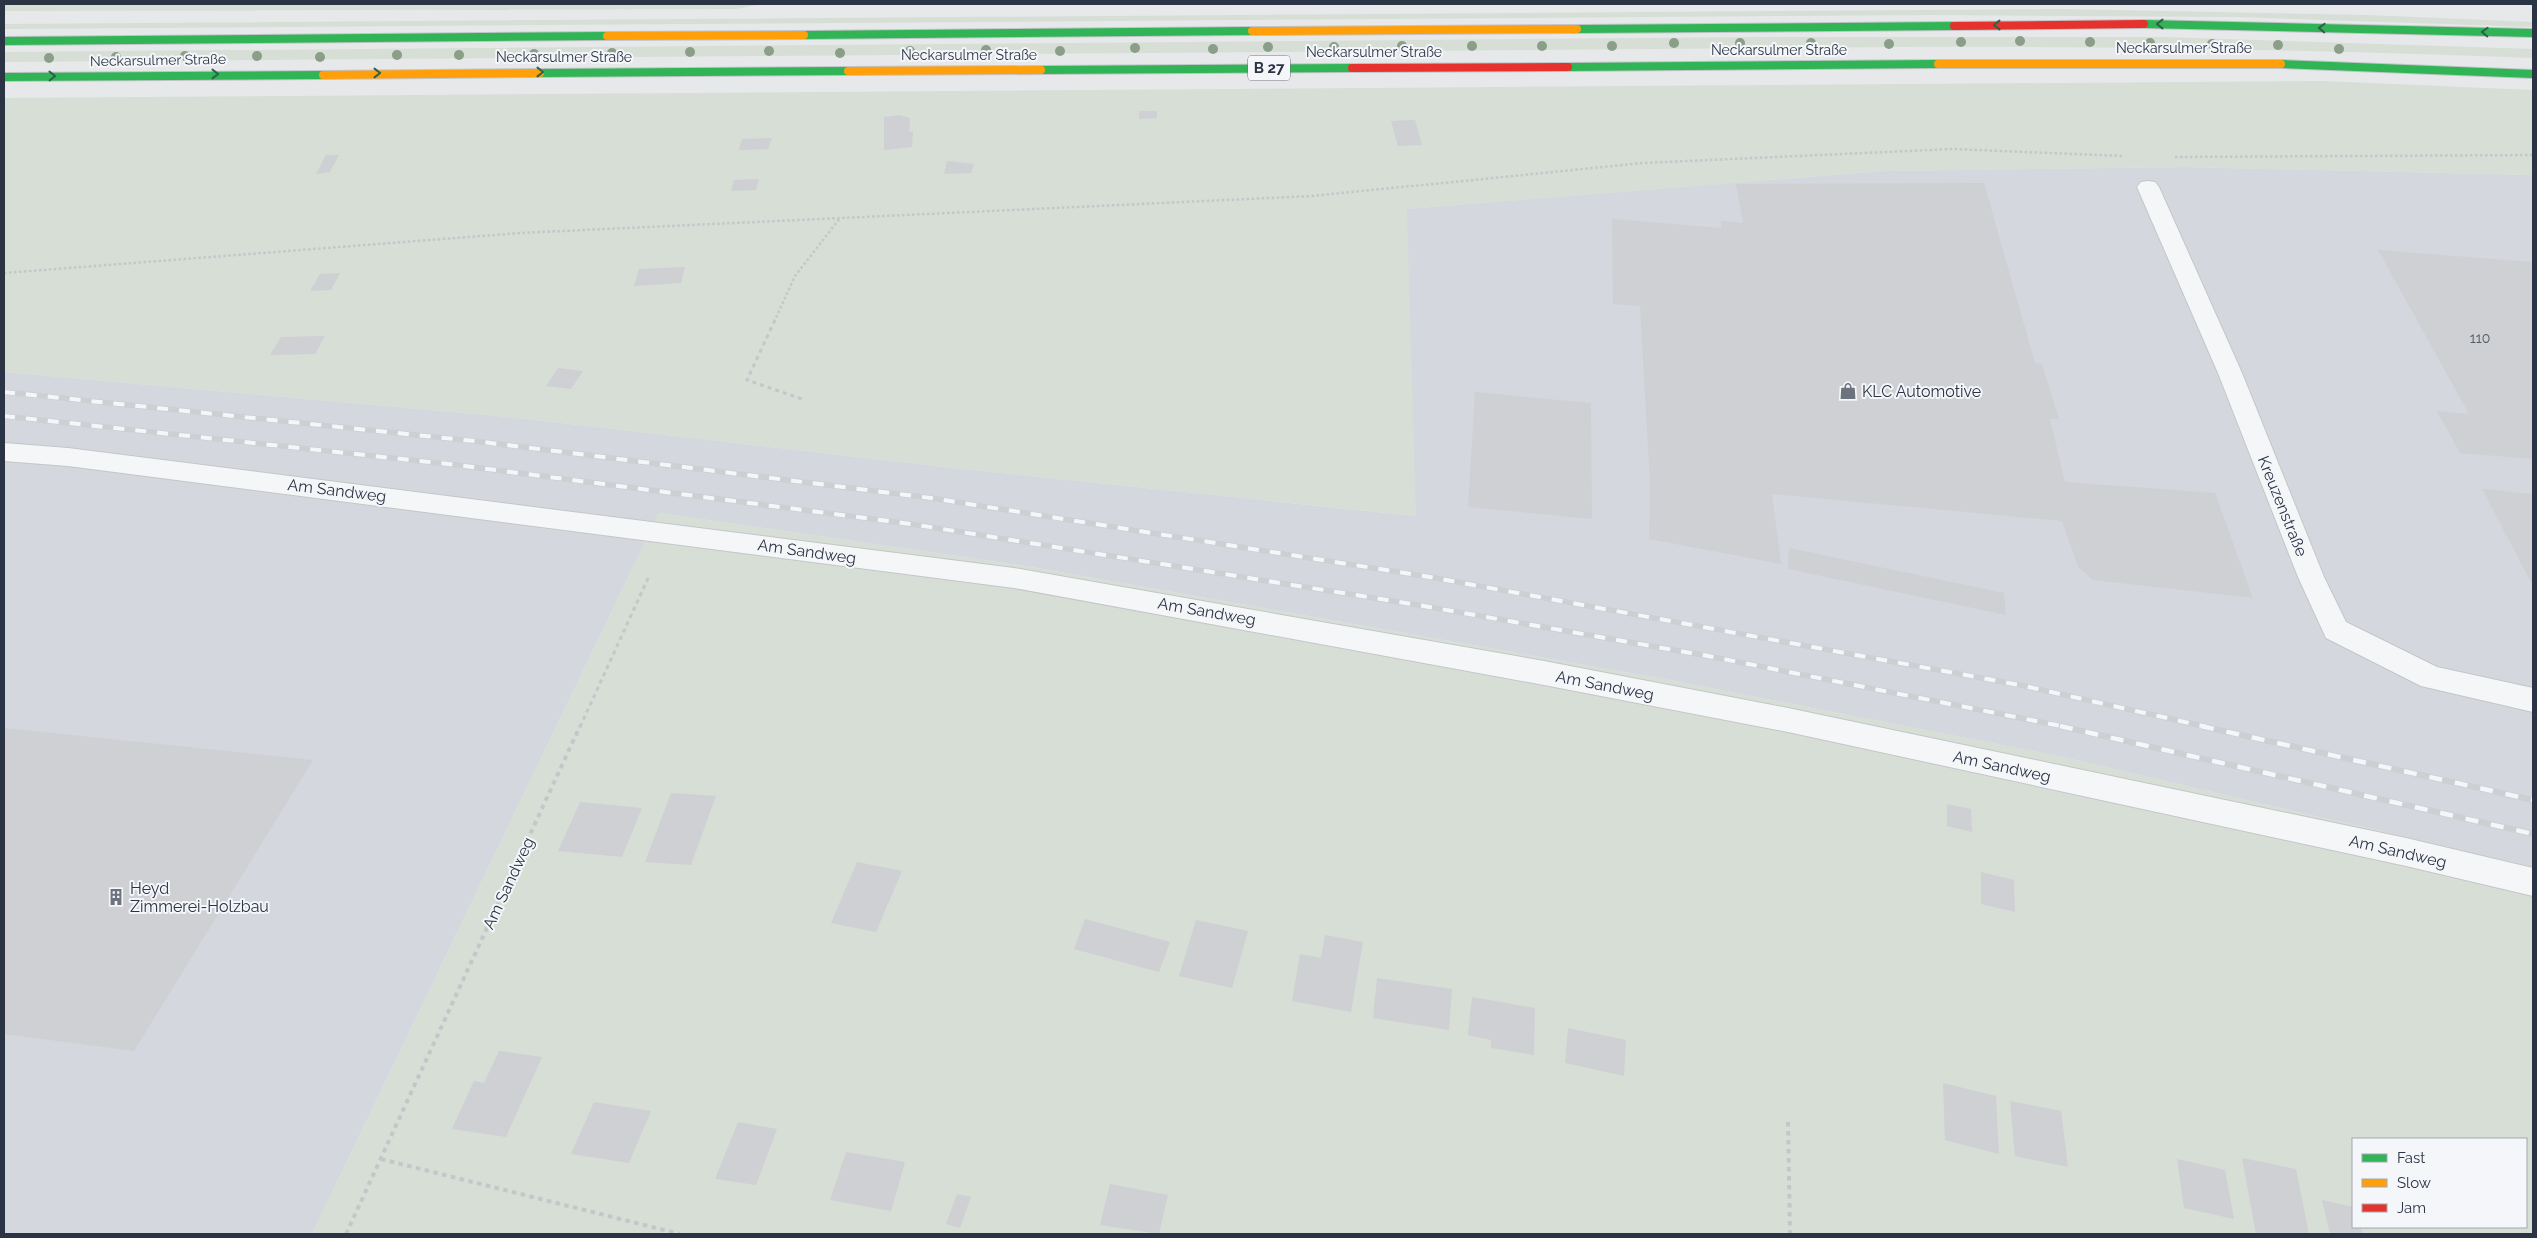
<svg xmlns="http://www.w3.org/2000/svg" width="2537" height="1238" font-family="Raleway,sans-serif">
	<style>
		.built { fill: #d4d7dd }
		.green { fill: #d6ded6; fill-rule: evenodd }
		.building { fill: #ced0d3 }
		.lines { fill: none; stroke-linecap: round; stroke-linejoin: round }
		.lane-casing { stroke: #c4c6c8; stroke-width: 2 }
		.street-casing { stroke: #c4c6c8; stroke-width: 2 }
		.fast-casing { stroke: #c2c5c8; stroke-width: 10 }
		.slow-casing { stroke: #c2c5c8; stroke-width: 10 }
		.jam-casing { stroke: #c2c5c8; stroke-width: 10 }
		.path-far2 { stroke: #c5c6ca; stroke-width: 2.5; stroke-dasharray: 2.5 2.5; stroke-linecap: butt }
		.path-far1 { stroke: #c5c6ca; stroke-width: 3; stroke-dasharray: 4 4; stroke-linecap: butt }
		.path { stroke: #c5c6ca; stroke-width: 4; stroke-dasharray: 4.5 4.5; stroke-linecap: butt }
		.lane { fill: #f5f6f7; fill-rule: evenodd }
		.street { fill: #f5f6f7; fill-rule: evenodd }
		.fast { stroke: #30b455; stroke-width: 8 }
		.slow { stroke: #ff9f0a; stroke-width: 8 }
		.jam { stroke: #e5322d; stroke-width: 8 }
		.rail-far1-casing { stroke: #cecfd2; stroke-width: 5.5 }
		.rail-casing { stroke: #cecfd2; stroke-width: 6 }
		.rail-far1 { stroke: #f4f6f9; stroke-width: 4; stroke-dasharray: 11; stroke-linecap: butt }
		.rail { stroke: #f4f6f9; stroke-width: 4.5; stroke-dasharray: 13; stroke-linecap: butt }
		.tree { fill: #8a9e88 }
		.oneway { stroke: #2d614b }
		.labels { text-anchor: middle; stroke-width: 4; stroke-linejoin: round; paint-order: stroke }
		.far-street-label { font-size: 14px; fill: #2b3445; stroke: #f4f6f9 }
		.number-label { font-size: 14px; fill: #545c69 }
		.shield { fill: #f4f6f9; stroke: #676e7b; stroke-width: 1 }
		.shield-label { font-size: 15px; font-weight: bold; fill: #2b3445 }
		.poi-label { font-size: 16px; fill: #2b3445; stroke: #f4f6f9; text-anchor: start }
		.street-label { font-size: 16px; fill: #2b3445; stroke: #f4f6f9 }
	</style>
	<rect width="100%" height="100%" fill="#e6e8ea"/>
	<path class="built" d="M2184,167L2533,175V867L2063,757L1670,680L1020,565L659,513L312,1234H4V372L509,417L944,467L1415,516L1406,209L1884,171Z"/>
	<path class="green" d="M4,4H760L737,9L4,11Z
		M2064,9L2367,15L2533,22V27L2238,17L1929,15L4,29V24Z
		M1771,37H2162L2533,49V58C2321,50 2108,46 1895,47L4,62V52Z
		M2322,81L2533,90V175L2184,167L1884,171L1407,209L1416,516L944,467L509,417L4,372V98Z
		M659,513L1020,565L1670,680L2063,757L2533,867V1234H312ZM2353,1139H2526V1227H2353Z"/>
	<path class="building" d="M1139,111H1157V118L1139,119Z
		M899,115L910,118L909,132L913,131L912,147L884,150V117Z
		M1415,120L1422,145L1398,146L1391,121Z
		M772,138L768,149L739,150L742,139Z
		M326,155H339L330,172L316,174Z
		M947,161L974,164L971,173L944,174Z
		M759,179L756,190L731,191L734,180Z
		M1984,183L2035,363L2042,364L2059,419H2050L2065,482L2215,493L2253,598L2093,580L2078,567L2062,521L1772,494L1781,564L1649,539L1650,483L1640,306L1613,304L1612,219L1721,228V221L1743,223L1736,184Z
		M2378,250L2532,262L2533,459L2460,453L2437,411L2469,414Z
		M685,267L681,283L634,286L639,269Z
		M340,273L331,290L310,291L320,274Z
		M325,336L315,354L270,355L281,337Z
		M558,368L583,371L571,389L546,386Z
		M1475,392L1591,403L1592,519L1468,507Z
		M2482,489L2533,494V586Z
		M1789,548L2004,593L2006,615L1788,569Z
		M4,728L313,760L134,1051L4,1034Z
		M671,793L716,796L691,865L645,862Z
		M580,802L642,808L622,857L558,851Z
		M1947,804L1971,809L1972,832L1947,826Z
		M857,862L902,871L876,932L831,923Z
		M1981,872L2014,880L2015,912L1981,904Z
		M1085,919L1170,942L1159,972L1074,949Z
		M1196,920L1248,931L1232,988L1179,976Z
		M1325,935L1363,942L1351,1012L1292,1001L1300,954L1321,958Z
		M1377,978L1452,989L1449,1030L1373,1018Z
		M1472,997L1535,1008L1534,1055L1491,1048V1040L1468,1035Z
		M1568,1028L1626,1040L1624,1076L1565,1063Z
		M499,1051L542,1057L506,1137L452,1129L474,1081L484,1083Z
		M1943,1083L1996,1096L1999,1154L1945,1140Z
		M2010,1101L2061,1111L2068,1167L2015,1156Z
		M594,1102L651,1111L629,1163L571,1154Z
		M738,1122L777,1129L756,1185L715,1179Z
		M846,1152L905,1162L891,1211L830,1200Z
		M2242,1158L2296,1169L2309,1234H2256Z
		M2177,1159L2225,1170L2234,1219L2184,1208Z
		M1110,1184L1168,1195L1159,1234L1100,1225Z
		M957,1194L971,1197L960,1228L946,1224Z
		M2322,1200L2353,1207V1227H2361L2363,1234H2330Z"/>
	<g class="lines">
		<g class="lane-casing">
			<path id="lane" d="M4,443L68,448L1014,568L1544,661L1788,708L2406,838L2533,868V896L2406,866L1788,732L1544,685L1014,588L68,466L4,461Z"/>
		</g>
		<g class="street-casing">
			<path id="street" d="M2148,181L2155,182L2159,187L2242,373L2324,577L2346,622L2437,667L2533,688V712L2421,686L2326,638L2298,577L2218,373L2137,187L2141,182Z"/>
		</g>
		<g class="fast-casing">
			<path id="fast" d="M2144,24L2533,33
				M1577,29L1954,26
				M804,35L1252,31
				M4,41L607,36
				M2281,64L2533,74
				M1568,67L1938,64
				M1041,70L1352,68
				M540,73L848,71
				M4,77L323,75"/>
		</g>
		<g class="slow-casing">
			<path id="slow" d="M1252,31L1577,29
				M607,36L804,35
				M1938,64H2281
				M848,71L1041,70
				M323,75L540,73"/>
		</g>
		<g class="jam-casing">
			<path id="jam" d="M1954,26L2144,24
				M1352,68L1568,67"/>
		</g>
		<path class="path-far2" d="M2175,157L2533,155
			M4,273L520,233L1312,196L1643,163L1952,149L2124,156
			M774,322L795,276L840,218"/>
		<path class="path-far1" d="M775,320L747,380L805,400
			M580,727L650,574"/>
		<path class="path" d="M1788,1122L1790,1234
			M381,1159L680,1234
			M346,1234L580,726"/>
		<use href="#lane" class="lane"/>
		<use href="#street" class="street"/>
		<use href="#fast" class="fast"/>
		<use href="#slow" class="slow"/>
		<use href="#jam" class="jam"/>
		<g class="rail-far1-casing">
			<path id="rail-far1" d="M4,392L483,442L931,498L1430,577L2020,685L2207,727
				M4,416L457,465L911,524L1418,605L1708,656L2066,727"/>
		</g>
		<g class="rail-casing">
			<path id="rail" d="M2060,726L2533,834
				M2201,726L2533,800"/>
		</g>
		<use href="#rail-far1" class="rail-far1"/>
		<use href="#rail" class="rail"/>
	</g>
	<g class="tree">
		<circle cx="2020" cy="41" r="5"/>
		<circle cx="1961" cy="42" r="5"/>
		<circle cx="2090" cy="42" r="5"/>
		<circle cx="1674" cy="43" r="5"/>
		<circle cx="1740" cy="43" r="5"/>
		<circle cx="1811" cy="43" r="5"/>
		<circle cx="2150" cy="43" r="5"/>
		<circle cx="1889" cy="44" r="5"/>
		<circle cx="2212" cy="44" r="5"/>
		<circle cx="2278" cy="45" r="5"/>
		<circle cx="1402" cy="46" r="5"/>
		<circle cx="1472" cy="46" r="5"/>
		<circle cx="1542" cy="46" r="5"/>
		<circle cx="1612" cy="46" r="5"/>
		<circle cx="1268" cy="47" r="5"/>
		<circle cx="1334" cy="47" r="5"/>
		<circle cx="1135" cy="48" r="5"/>
		<circle cx="1213" cy="49" r="5"/>
		<circle cx="2339" cy="49" r="5"/>
		<circle cx="986" cy="50" r="5"/>
		<circle cx="769" cy="51" r="5"/>
		<circle cx="910" cy="51" r="5"/>
		<circle cx="1060" cy="51" r="5"/>
		<circle cx="690" cy="52" r="5"/>
		<circle cx="612" cy="53" r="5"/>
		<circle cx="840" cy="53" r="5"/>
		<circle cx="534" cy="54" r="5"/>
		<circle cx="397" cy="55" r="5"/>
		<circle cx="459" cy="55" r="5"/>
		<circle cx="185" cy="56" r="5"/>
		<circle cx="257" cy="56" r="5"/>
		<circle cx="116" cy="57" r="5"/>
		<circle cx="320" cy="57" r="5"/>
		<circle cx="49" cy="58" r="5"/>
	</g>
	<defs><path id="oneway-chevron" d="M-2-3.5L2.5 0L-2 3.5" fill="none" stroke-width="1.6" stroke-linecap="round" stroke-linejoin="round" transform="scale(1.25)"/></defs>
	<g class="oneway">
		<use href="#oneway-chevron" transform="translate(2160 24) rotate(180)"/>
		<use href="#oneway-chevron" transform="translate(1997 25) rotate(180)"/>
		<use href="#oneway-chevron" transform="translate(2322 28) rotate(-178)"/>
		<use href="#oneway-chevron" transform="translate(2485 32) rotate(-178)"/>
		<use href="#oneway-chevron" transform="translate(540 72)"/>
		<use href="#oneway-chevron" transform="translate(377 73)"/>
		<use href="#oneway-chevron" transform="translate(215 74)"/>
		<use href="#oneway-chevron" transform="translate(52 76) rotate(-1)"/>
	</g>
	<defs>
		<g id="shop-bare" transform="scale(1.35)"><path d="M-5-2.5h2.3a2.7 3.5 0 0 1 5.4 0H5L5.5 6h-11ZM-1.5-2.5h3a1.5 2.3 0 0 0-3 0Z" fill="#6c737f" stroke="#f4f6f9" stroke-width="2.5" paint-order="stroke"/></g>
		<g id="building-bare" transform="scale(1.35)"><path d="M-4-6H4V6H1V3H-1V6H-4ZM-2.5-4.3h1.7v1.8h-1.7ZM.8-4.3h1.7v1.8H.8ZM-2.5-1h1.7V.8h-1.7ZM.8-1h1.7V.8H.8Z" fill="#6c737f" stroke="#f4f6f9" stroke-width="2.5" paint-order="stroke"/></g>
	</defs>
	<g fill-rule="evenodd">
		<use href="#shop-bare" x="1848" y="391"/>
		<use href="#building-bare" x="116" y="897"/>
	</g>
	<g class="labels">
		<g class="far-street-label">
			<text x="2184" y="53">Neckarsulmer Straße</text>
			<text x="1779" y="55">Neckarsulmer Straße</text>
			<text x="1374" y="57">Neckarsulmer Straße</text>
			<text x="969" y="60">Neckarsulmer Straße</text>
			<text x="564" y="62">Neckarsulmer Straße</text>
			<text transform="translate(158 60) rotate(-1)" y="5">Neckarsulmer Straße</text>
		</g>
		<g class="number-label">
			<text x="2480" y="343">110</text>
		</g>
		<rect class="shield" x="1248" y="55.5" width="42" height="25" rx="4"/>
		<g class="shield-label">
			<text x="1269" y="73">B 27</text>
		</g>
		<g class="poi-label">
			<text x="1862" y="397">KLC Automotive</text>
			<text x="130" y="894">Heyd<tspan x="130" dy="18">Zimmerei-Holzbau</tspan></text>
		</g>
		<g class="street-label">
			<text transform="translate(337 490) rotate(7)" y="6">Am Sandweg</text>
			<text transform="translate(2283 506) rotate(68)" y="6">Kreuzenstraße</text>
			<text transform="translate(807 551) rotate(8)" y="6">Am Sandweg</text>
			<text transform="translate(1207 611) rotate(10)" y="6">Am Sandweg</text>
			<text transform="translate(1605 685) rotate(11)" y="6">Am Sandweg</text>
			<text transform="translate(2002 766) rotate(12)" y="6">Am Sandweg</text>
			<text transform="translate(2398 851) rotate(13)" y="6">Am Sandweg</text>
			<text transform="translate(508 883) rotate(-65)" y="6">Am Sandweg</text>
		</g>
	</g>
	<rect width="2537" height="1238" fill="none" stroke="#2b3445" stroke-width="10"/>
	<rect x="2352" y="1138" width="175" height="90" fill="#f4f6f9" stroke="#a4a8b1"/>
	<rect x="2362" y="1154" width="25" height="8" fill="#30b455" stroke="#a4a8b1"/>
	<text x="2397" y="1163" font-size="15" fill="#2b3445">Fast</text>
	<rect x="2362" y="1179" width="25" height="8" fill="#ff9f0a" stroke="#a4a8b1"/>
	<text x="2397" y="1188" font-size="15" fill="#2b3445">Slow</text>
	<rect x="2362" y="1204" width="25" height="8" fill="#e5322d" stroke="#a4a8b1"/>
	<text x="2397" y="1213" font-size="15" fill="#2b3445">Jam</text>
</svg>
